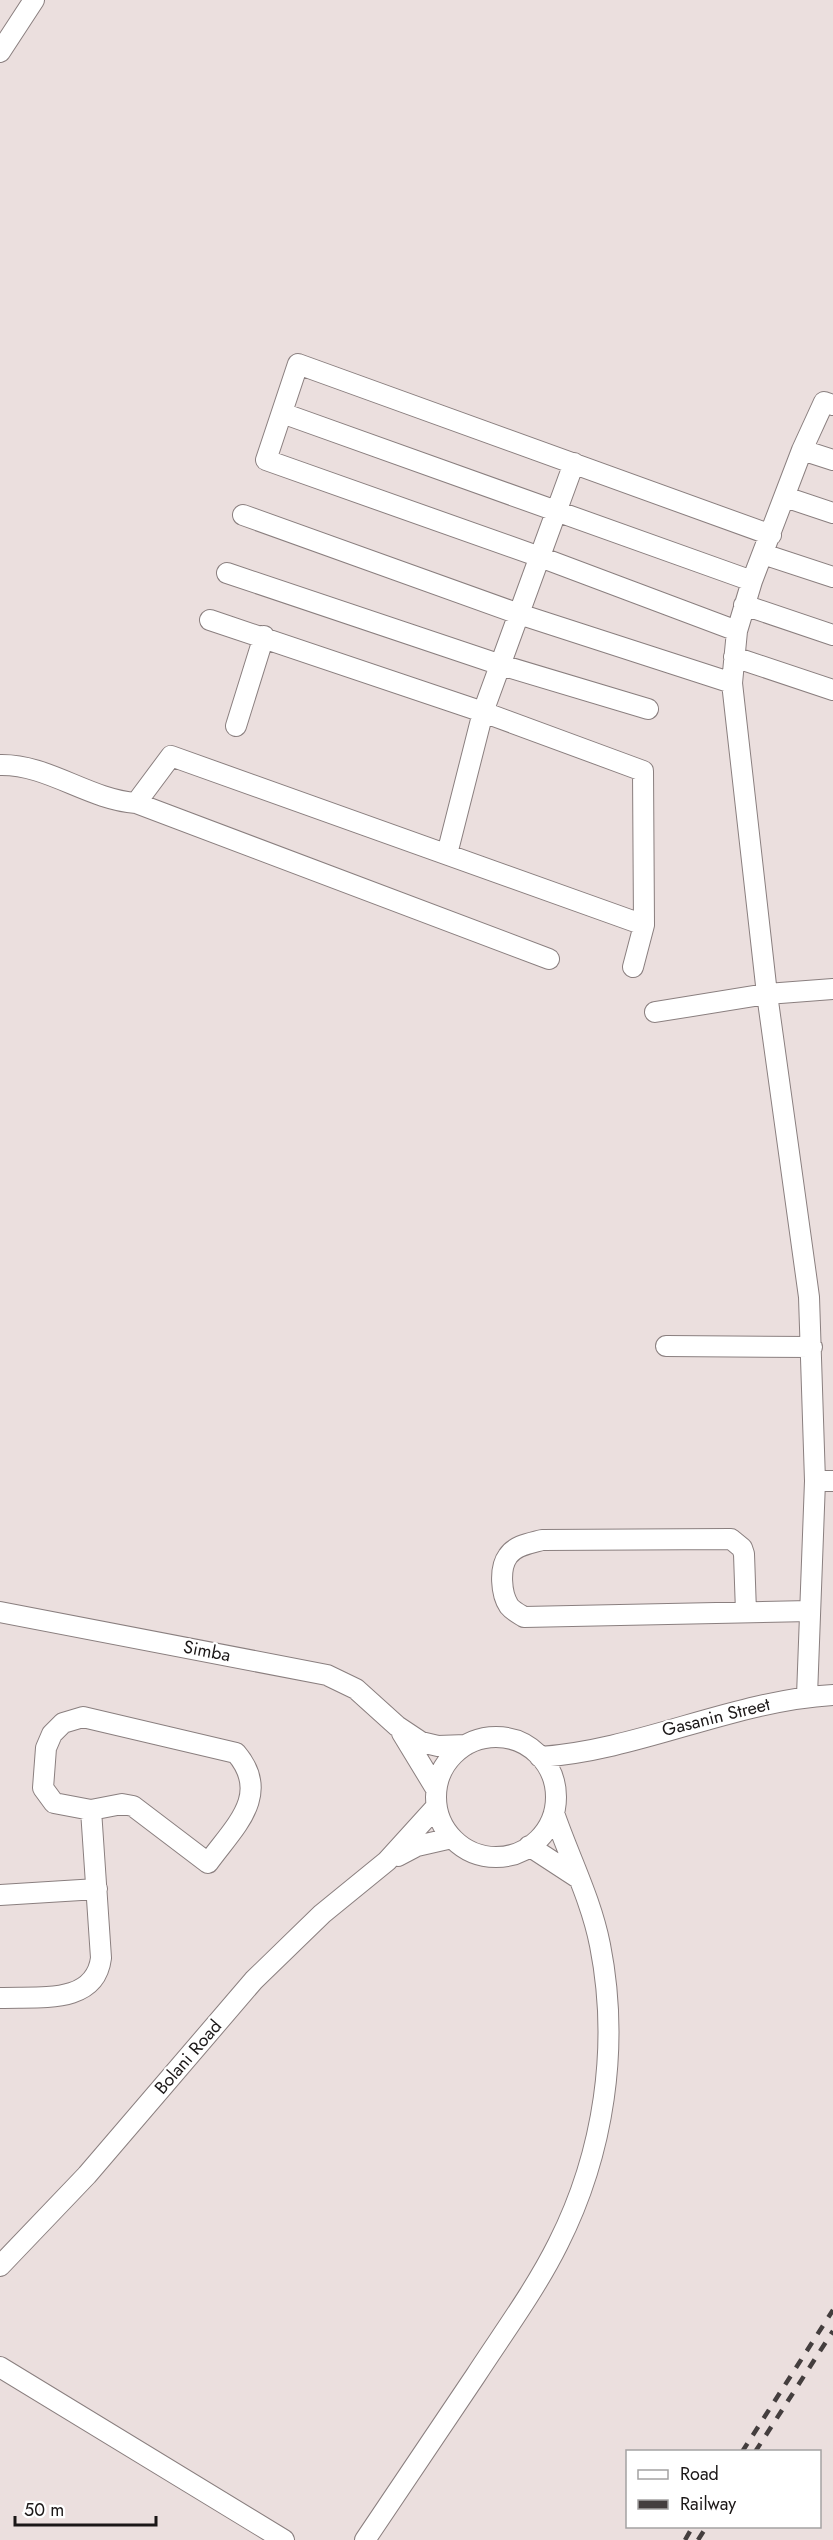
<svg xmlns="http://www.w3.org/2000/svg" width="833" height="2540" font-family="Jost,sans-serif">
	<style>
		.lines { fill: none; stroke-linecap: round; stroke-linejoin: round }
		.minor-casing { stroke: #8a7f7f; stroke-width: 22 }
		.minor { stroke: #fff; stroke-width: 20 }
		.rail { stroke: #443e3e; stroke-width: 4.5; stroke-dasharray: 10 10; stroke-linecap: butt }
		.labels { text-anchor: middle; stroke-width: 4.5; stroke-linejoin: round; paint-order: stroke }
		.street-label { font-size: 18px; fill: #1b1717; stroke: #fff }
	</style>
	<rect width="100%" height="100%" fill="#ebdfde"/>
	<g class="lines">
		<g class="minor-casing">
			<path id="minor" d="M0,52L34,0
				M282,413L752,581
				M802,450L833,460
				M785,497L833,513
				M243,515L519,614L732,683
				M763,554L833,577
				M227,573L501,665L648,709
				M744,605L833,635
				M210,620L483,712L643,771L644,925L633,967
				M737,631L540,557L266,460L298,364L771,535
				M734,657L833,690
				M236,726L264,636
				M0,765C48,764 87,799 136,803L549,959
				M136,803L171,756L644,925
				M447,854L483,712L574,463
				M655,1012L767,994L833,989
				M666,1346L812,1347
				M815,1481H833
				M0,1612L327,1675L356,1689L397,1726L421,1742L438,1746L466,1745
				M746,1612L744,1554L742,1548L731,1539L542,1540C531,1543 515,1545 508,1556C499,1568 501,1594 509,1606C513,1611 519,1614 524,1617L810,1611
				M807,1696L815,1481L809,1297L767,994L732,683L737,631L752,581L802,450L824,402L833,405
				M83,1717L236,1753C272,1795 234,1827 208,1863L133,1806L122,1804L91,1810L54,1803L43,1788L46,1748L52,1734L63,1723Z
				M402,1733L436,1789
				M436 1797a60 60 0 1 1 120 0a60 60 0 1 1-120 0Z
				M540,1757C640,1750 732,1701 833,1695
				M529,1846L578,1878
				M398,1856L417,1846L452,1838
				M0,1895L97,1889
				M0,1998C37,1996 95,2006 101,1958L91,1810
				M0,2266L87,2175L254,1980L322,1914L387,1861L436,1807
				M0,2367L284,2540
				M365,2540C402,2485 439,2430 476,2375C504,2332 535,2290 558,2244C604,2153 620,2046 600,1945C591,1899 569,1857 554,1813"/>
		</g>
		<use href="#minor" class="minor"/>
		<path class="rail" d="M742,2452L833,2310
			M755,2452L833,2331
			M685,2540L693,2526
			M698,2540L707,2526"/>
	</g>
	<g class="labels">
		<g class="street-label">
			<text transform="translate(207 1651) rotate(11)" y="6">Simba</text>
			<text transform="translate(716 1717) rotate(-14)" y="6">Gasanin Street</text>
			<text transform="translate(188 2057) rotate(-49)" y="6">Bolani Road</text>
		</g>
	</g>
	<rect x="626" y="2450" width="195" height="78" fill="#ffffff" stroke="#a4a2a2" stroke-width="1.5"/>
	<rect x="638" y="2470" width="30" height="9" fill="#ffffff" stroke="#a4a2a2" stroke-width="1.5"/>
	<text x="680" y="2480" font-size="18" fill="#1b1717">Road</text>
	<rect x="638" y="2500" width="30" height="9" fill="#443e3e" stroke="#a4a2a2" stroke-width="1.5"/>
	<text x="680" y="2510" font-size="18" fill="#1b1717">Railway</text>
	<path d="M15 2516v9h141v-9" fill="none" stroke="#1b1717" stroke-width="3"/>
	<text x="24" y="2516" font-size="18" fill="#1b1717" stroke="#ffffff" stroke-width="4.5" paint-order="stroke">50 m</text>
</svg>
